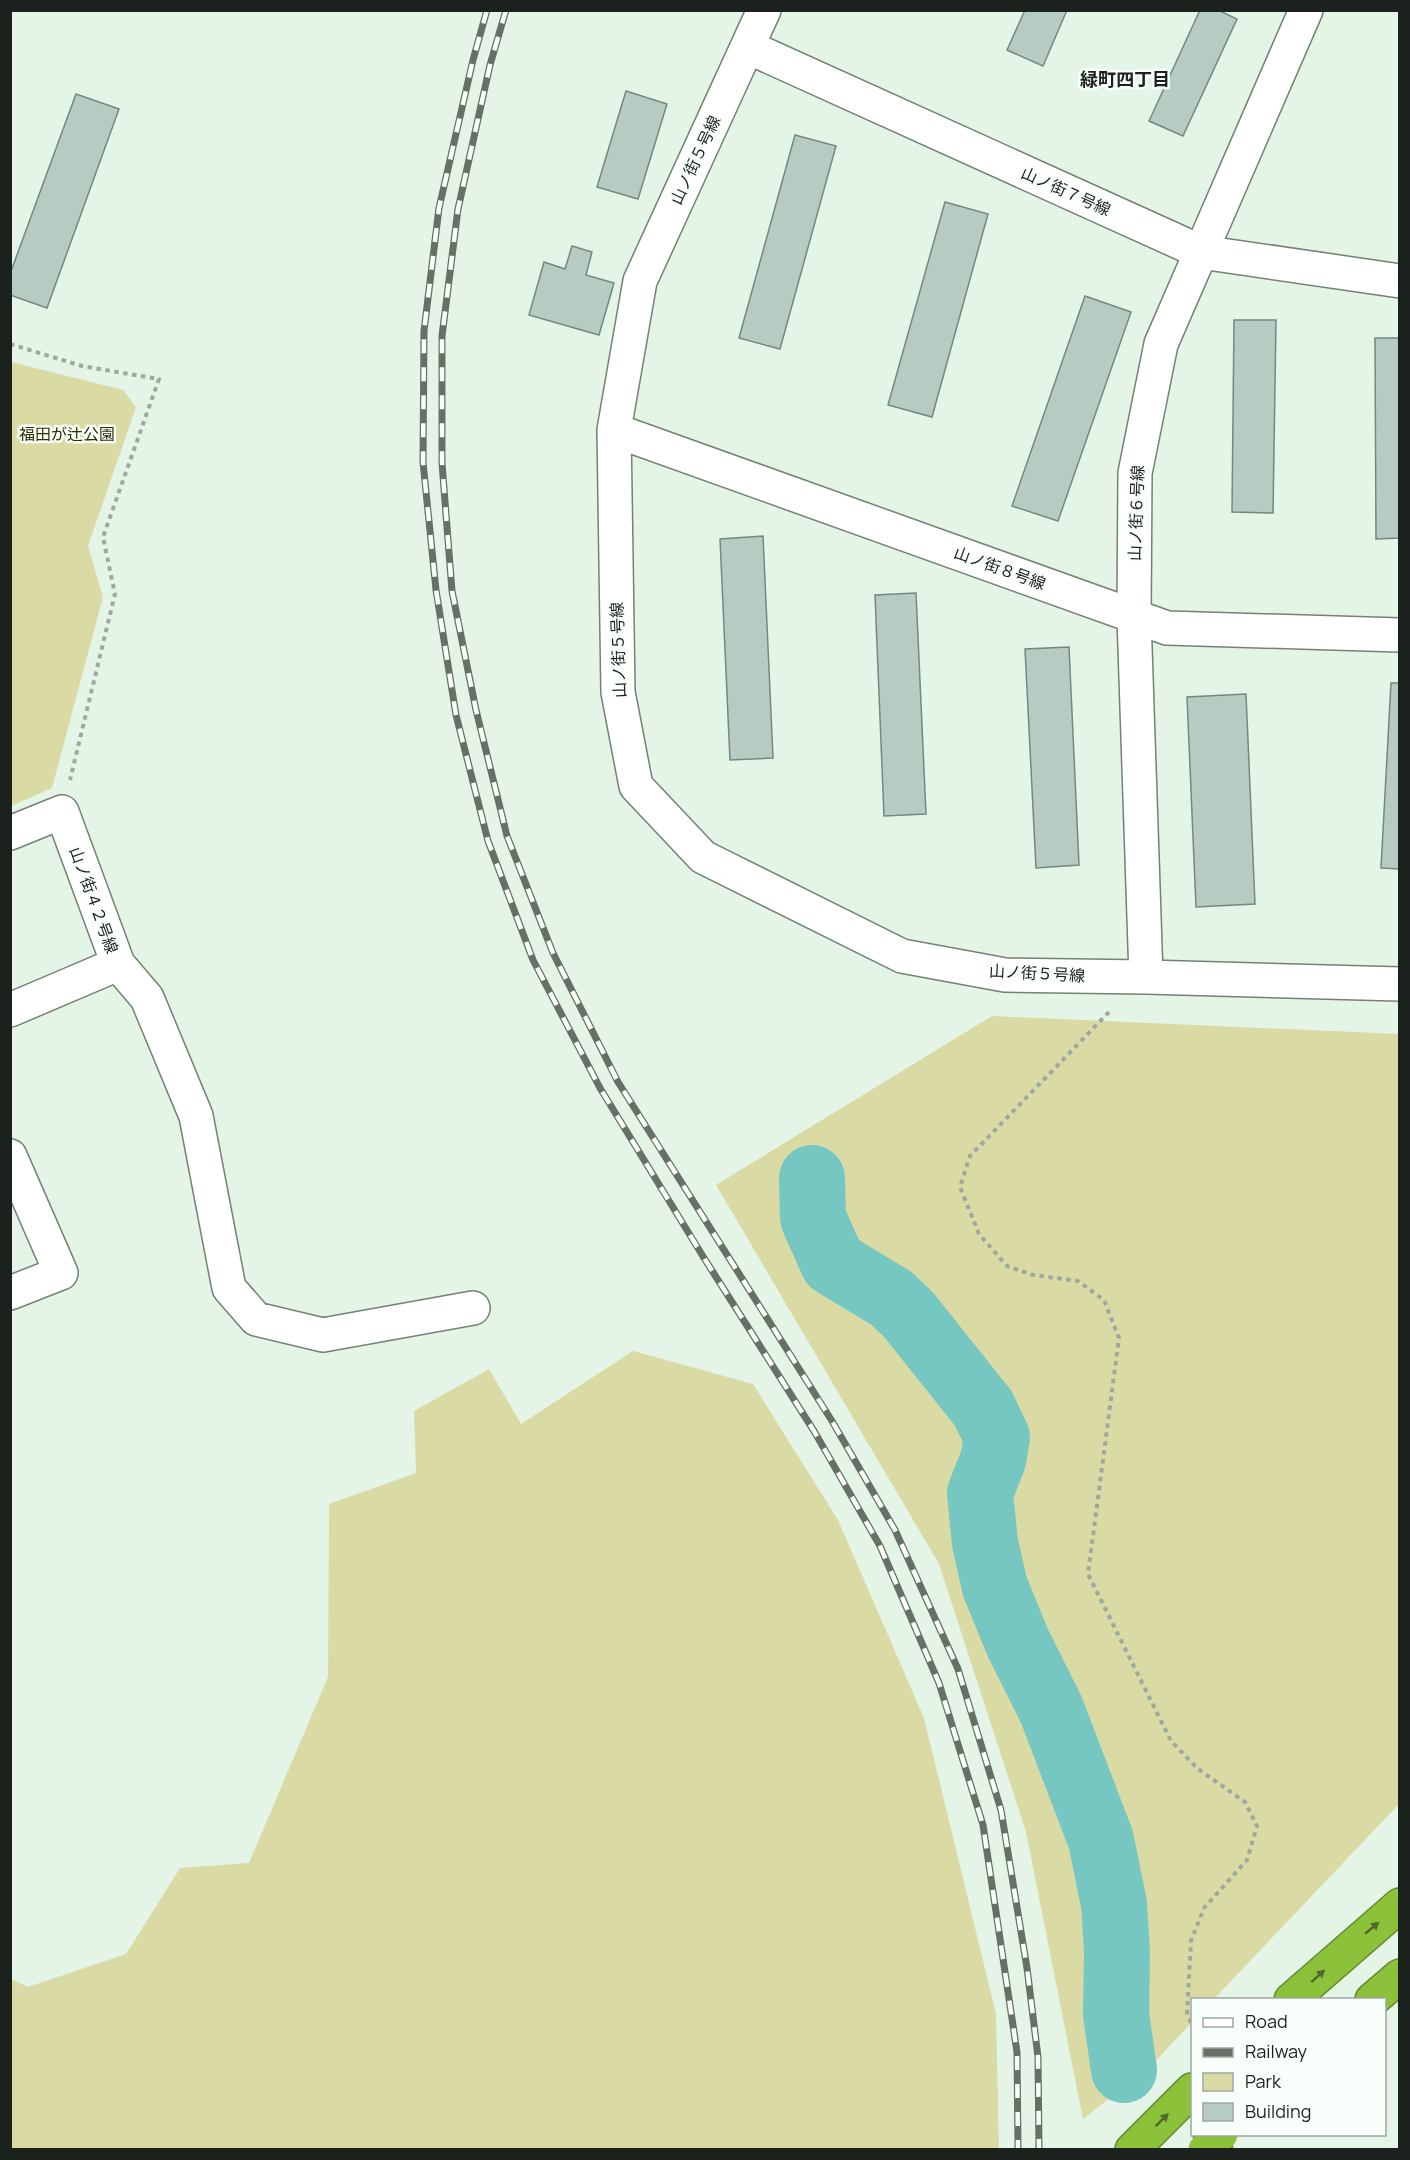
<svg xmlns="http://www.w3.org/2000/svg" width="1410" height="2160" font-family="Manrope,'Noto Sans JP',sans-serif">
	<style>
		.green { fill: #dadaa5 }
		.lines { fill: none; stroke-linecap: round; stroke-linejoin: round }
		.river { stroke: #76c6c2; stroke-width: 66 }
		.building { fill: #b6ccc3; stroke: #748881; stroke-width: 1.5 }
		.minor-casing { stroke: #738275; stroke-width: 36 }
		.motorway-casing { stroke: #648a2f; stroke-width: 36 }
		.path { stroke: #9da99f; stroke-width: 4; stroke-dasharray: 4.5 4.5; stroke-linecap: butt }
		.minor { stroke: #fff; stroke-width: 33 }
		.motorway { stroke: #8cc239; stroke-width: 33 }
		.rail-casing { stroke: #667067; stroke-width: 7 }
		.rail { stroke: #f8fef9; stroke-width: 4.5; stroke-dasharray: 14; stroke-linecap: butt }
		.motorway-bridge-casing { stroke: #648a2f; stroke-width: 36; stroke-linecap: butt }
		.motorway-bridge { stroke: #8cc239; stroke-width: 33 }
		.oneway { fill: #4e6929 }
		.labels { text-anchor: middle; stroke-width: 5; stroke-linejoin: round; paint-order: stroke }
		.street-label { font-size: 16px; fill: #1b211c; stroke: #f8fef9 }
		.park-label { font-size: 16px; fill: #2e2d00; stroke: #f8fef9 }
		.neighbourhood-label { font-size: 18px; font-weight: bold; fill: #1b211c; stroke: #f8fef9 }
	</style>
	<rect width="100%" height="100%" fill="#e4f4e6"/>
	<path class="green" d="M11,362L123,390L136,407L88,546L103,597L52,788L11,806Z
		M992,1016L1399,1034V1804L1214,1999L1192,2000V2022L1151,2066L1083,2119L1026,1832L939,1564L716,1185Z
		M633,1351L753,1384L838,1520L924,1718L996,2014L999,2149H11V1979L28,1987L126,1954L180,1868L249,1863L328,1677L329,1504L416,1473L414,1411L489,1369L521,1424Z"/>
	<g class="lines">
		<path class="river" d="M812,1178L813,1218L833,1263L891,1298L908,1314L983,1408L997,1437L993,1460L980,1493L985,1543L995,1587L1018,1643L1051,1709L1101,1840L1114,1904L1117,1951L1116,2014L1124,2070"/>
	</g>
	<path class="building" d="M1025,10H1067L1043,66L1007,50Z
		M1200,10H1218L1237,19L1183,136L1149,121Z
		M626,91L667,104L638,199L597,187Z
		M76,94L119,109L47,308L10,295V274Z
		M795,135L836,146L780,349L739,338Z
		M945,202L988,214L932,417L888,405Z
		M572,246L592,252L586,275L614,283L599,335L529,315L544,262L565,269Z
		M1085,296L1131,312L1058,521L1012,506Z
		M1234,320H1276L1273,513L1232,512Z
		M1375,338H1400V538L1376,539Z
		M763,536L773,758L730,760L720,539Z
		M916,593L926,814L884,816L875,595Z
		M1069,647L1079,865L1036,868L1025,649Z
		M1391,683H1400V869L1381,868Z
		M1246,694L1255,904L1196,907L1187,697Z"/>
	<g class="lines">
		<g class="minor-casing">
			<path id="minor" d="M764,10L640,281L614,430L618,692L636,786L703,857L902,956L1005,975L1146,977L1400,984
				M748,47L1201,252L1400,281
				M614,430L1167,628L1400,635
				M10,833L62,812L118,964L10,1010
				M118,964L147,998L196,1116L229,1288L256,1319L323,1335L473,1308
				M1146,977L1134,617L1135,473L1161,344L1306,10
				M10,1156L61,1273L10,1293"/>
		</g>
		<g class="motorway-casing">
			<path id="motorway" d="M1291,2000L1400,1905
				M1372,2000L1400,1976
				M1132,2150L1192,2090"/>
		</g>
		<path class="path" d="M10,344L82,366L159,379L103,537L115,594L70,780
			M1109,1012L970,1156L960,1187L979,1234L1007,1266L1033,1275L1078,1281L1104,1300L1119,1338L1088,1574L1171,1741L1198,1769L1245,1802L1257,1826L1247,1860L1204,1908L1191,1941L1187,2012L1192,2026"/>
		<use href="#minor" class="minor"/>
		<use href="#motorway" class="motorway"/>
		<g class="rail-casing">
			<path id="rail" d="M487,10L473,60L439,208L424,331L423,462L436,590L456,715L488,841L533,960L600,1088L704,1258L814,1431L880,1546L939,1683L983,1825L1017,2052L1018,2150
				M506,10L490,65L458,209L442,336V463L452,591L476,710L507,836L553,953L618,1082L832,1421L895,1530L958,1669L1001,1810L1027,1968L1038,2057L1039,2150"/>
		</g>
		<use href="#rail" class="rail"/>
		<g class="motorway-bridge-casing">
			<path id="motorway-bridge" d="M1205,2150L1221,2134"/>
		</g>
		<use href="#motorway-bridge" class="motorway-bridge"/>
	</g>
	<defs><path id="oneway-solid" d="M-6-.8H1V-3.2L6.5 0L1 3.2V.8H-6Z" transform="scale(1.5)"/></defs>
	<g class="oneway">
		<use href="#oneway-solid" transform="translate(1372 1928) rotate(-40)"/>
		<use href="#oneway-solid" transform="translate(1318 1976) rotate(-42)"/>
		<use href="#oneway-solid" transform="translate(1162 2120) rotate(-45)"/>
	</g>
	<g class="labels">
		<g class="street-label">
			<text transform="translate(695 160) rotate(-65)" y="6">山ノ街５号線</text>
			<text transform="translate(1066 191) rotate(24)" y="6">山ノ街７号線</text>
			<text transform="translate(1136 513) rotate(-88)" y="6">山ノ街６号線</text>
			<text transform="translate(1000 568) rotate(20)" y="6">山ノ街８号線</text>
			<text transform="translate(618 650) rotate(-92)" y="6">山ノ街５号線</text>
			<text transform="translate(94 900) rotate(70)" y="6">山ノ街４２号線</text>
			<text transform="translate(1037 973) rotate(3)" y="6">山ノ街５号線</text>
		</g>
		<g class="park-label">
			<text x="67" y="440">福田が辻公園</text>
		</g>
		<g class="neighbourhood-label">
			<text x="1125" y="86">緑町四丁目</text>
		</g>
	</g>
	<rect width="1410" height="2160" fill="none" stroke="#1b211c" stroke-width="24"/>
	<rect x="1191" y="1998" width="195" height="138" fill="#f8fef9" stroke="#a0a6a1" stroke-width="1.5"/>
	<rect x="1203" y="2018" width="30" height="9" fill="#ffffff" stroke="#a0a6a1" stroke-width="1.5"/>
	<text x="1245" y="2028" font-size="18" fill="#1b211c">Road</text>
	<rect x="1203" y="2048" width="30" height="9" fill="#667067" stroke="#a0a6a1" stroke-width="1.5"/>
	<text x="1245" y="2058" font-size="18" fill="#1b211c">Railway</text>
	<rect x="1203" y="2073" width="30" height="18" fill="#dadaa5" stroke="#a0a6a1" stroke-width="1.5"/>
	<text x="1245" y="2088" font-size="18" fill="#1b211c">Park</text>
	<rect x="1203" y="2103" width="30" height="18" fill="#b6ccc3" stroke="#a0a6a1" stroke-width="1.5"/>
	<text x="1245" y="2118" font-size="18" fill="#1b211c">Building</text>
</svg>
